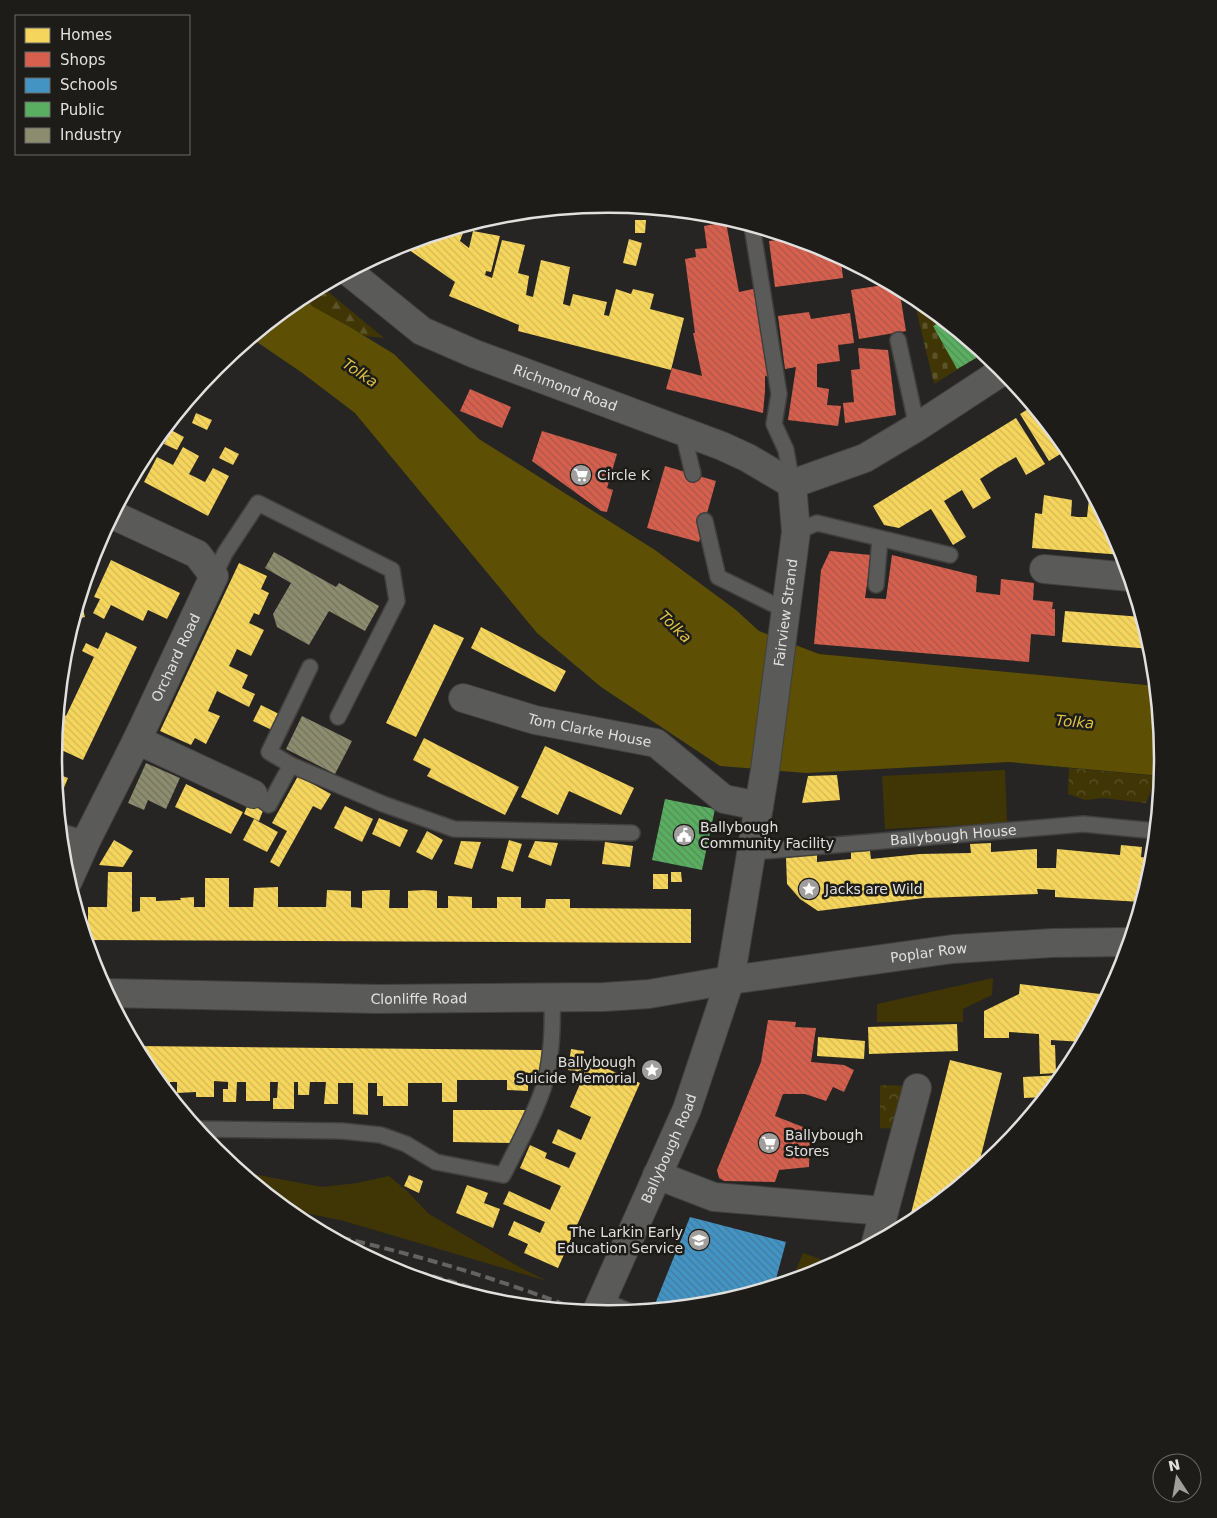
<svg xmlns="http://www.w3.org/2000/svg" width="1217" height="1518" font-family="'DejaVu Sans',sans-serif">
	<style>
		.green { fill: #403605 }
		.forest { fill: url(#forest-firs) }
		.cemetery { fill: url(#cemetery-stones) }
		.park { fill: url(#park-crowns) }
		.water { fill: #5d4f03 }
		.homes { fill: url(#homes-back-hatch) }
		.shops { fill: url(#shops-back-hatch) }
		.schools { fill: url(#schools-back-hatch) }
		.public { fill: url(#public-back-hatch) }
		.industry { fill: url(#industry-back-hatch) }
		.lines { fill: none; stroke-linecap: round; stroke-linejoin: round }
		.service-casing { stroke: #41403f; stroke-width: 18 }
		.minor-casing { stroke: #41403f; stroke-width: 30 }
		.tertiary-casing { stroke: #41403f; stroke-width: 30 }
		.secondary-casing { stroke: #41403f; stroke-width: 30 }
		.service { stroke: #5a5a59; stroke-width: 15 }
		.minor { stroke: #5a5a59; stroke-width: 28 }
		.tertiary { stroke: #5a5a59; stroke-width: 28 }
		.secondary { stroke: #5a5a59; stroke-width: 28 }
		.rail { stroke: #646362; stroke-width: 4; stroke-dasharray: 10 5; stroke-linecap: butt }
		.labels { text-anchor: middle; stroke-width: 5; stroke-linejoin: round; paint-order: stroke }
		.street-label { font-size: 14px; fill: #e1e0de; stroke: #1d1c19 }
		.poi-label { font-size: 14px; fill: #e1e0de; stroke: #1d1c19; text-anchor: start }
		.water-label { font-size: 15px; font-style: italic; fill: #ddc243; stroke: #1d1c19 }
		.rim { fill: none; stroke: #e1e0de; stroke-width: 2.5 }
	</style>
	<defs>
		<pattern id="forest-firs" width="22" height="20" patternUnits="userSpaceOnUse" patternTransform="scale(1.25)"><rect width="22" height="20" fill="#403605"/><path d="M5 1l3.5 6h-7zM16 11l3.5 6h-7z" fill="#5b5329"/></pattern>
		<pattern id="cemetery-stones" width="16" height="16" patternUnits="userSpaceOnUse" patternTransform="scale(1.25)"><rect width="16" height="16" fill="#403605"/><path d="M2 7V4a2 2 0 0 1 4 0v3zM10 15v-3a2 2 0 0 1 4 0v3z" fill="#5b5329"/></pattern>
		<pattern id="park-crowns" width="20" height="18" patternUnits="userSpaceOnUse" patternTransform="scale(1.25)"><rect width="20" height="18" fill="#403605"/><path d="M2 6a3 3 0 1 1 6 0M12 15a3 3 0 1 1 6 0" fill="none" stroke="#5b5329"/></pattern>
		<pattern id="homes-back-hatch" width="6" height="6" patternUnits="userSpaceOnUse" patternTransform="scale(1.25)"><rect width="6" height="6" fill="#f6d55c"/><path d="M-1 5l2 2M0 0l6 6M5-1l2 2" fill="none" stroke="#d2b857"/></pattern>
		<pattern id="shops-back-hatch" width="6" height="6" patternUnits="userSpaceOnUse" patternTransform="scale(1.25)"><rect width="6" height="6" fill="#d6604d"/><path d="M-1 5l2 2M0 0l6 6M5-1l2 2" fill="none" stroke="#aa574a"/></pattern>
		<pattern id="schools-back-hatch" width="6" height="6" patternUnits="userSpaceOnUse" patternTransform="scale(1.25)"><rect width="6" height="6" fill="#4393c3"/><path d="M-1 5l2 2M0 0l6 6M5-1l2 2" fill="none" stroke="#437b9d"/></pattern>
		<pattern id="public-back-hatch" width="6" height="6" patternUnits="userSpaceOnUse" patternTransform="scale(1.25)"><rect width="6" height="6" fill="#5aae61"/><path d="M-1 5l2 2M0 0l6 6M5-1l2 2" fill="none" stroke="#538e58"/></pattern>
		<pattern id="industry-back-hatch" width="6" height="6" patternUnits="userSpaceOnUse" patternTransform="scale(1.25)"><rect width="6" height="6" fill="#8c8c6e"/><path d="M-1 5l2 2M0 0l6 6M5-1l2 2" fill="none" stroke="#73725f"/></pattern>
	</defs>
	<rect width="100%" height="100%" fill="#262523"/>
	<path class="green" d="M1005,770L1007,823L885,829L882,776Z
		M993,978L992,995L963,1009V1022H877V1004Z
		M242,1172L322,1187L357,1183L389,1176L407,1191L429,1214L519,1267L547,1281L344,1221L286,1209Z
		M803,1253L834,1264L821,1272L792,1280Z"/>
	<path class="forest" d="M321,286L384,338L365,336L298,300Z"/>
	<path class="cemetery" d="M913,296L917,298L984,353L934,384Z"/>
	<path class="park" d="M1069,768L1157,776L1146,803L1103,798L1085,800L1068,794Z
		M880,1085L911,1086L899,1129L880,1128Z"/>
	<path class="water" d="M299,299L348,326L394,354L479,439L655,550L736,610L759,631L819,654L1156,686L1163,759L1162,776L1009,762L806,773L720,766L601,687L537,633L355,413L301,372L251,338Z"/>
	<path class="homes" d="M635,220H646L645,233H635Z
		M466,225L460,241L469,248L473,231L500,236L491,272L486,271L485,275L492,278L502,240L525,245L518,273L529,276L526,295L533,297L541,260L570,267L563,304L570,306L573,294L607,302L604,315L609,316L616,289L631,294L633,289L654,294L650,309L684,318L671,370L518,331L519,325L449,296L455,282L402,245Z
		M629,239L642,243L636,266L623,263Z
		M1033,406L1052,429L1049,431L1062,453L1049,461L1020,414Z
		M196,413L212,420L207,430L192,423Z
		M1016,418L1045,464L1026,475L1016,457L997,468L980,479L991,498L973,509L962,490L944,501L966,537L953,545L931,509L899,528L884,525L873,506Z
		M171,430L184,437L177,450L164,444Z
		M183,447L199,456L189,474L205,482L213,468L229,476L208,516L144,482L157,457L173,465Z
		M225,447L239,454L233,465L219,458Z
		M1044,495L1072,500L1071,516L1077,517H1087L1089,499H1096L1121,547L1123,555L1032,548L1035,513L1042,514Z
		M111,560L180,593L167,619L148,610L143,621L111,605L104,619L93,613L100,599L94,597Z
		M239,563L267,576L261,589L269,593L259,615L254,613L249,623L264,630L251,656L237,649L229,666L248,675L242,688L255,694L249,707L217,691L208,711L220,716L206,744L195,738L191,745L160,731Z
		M80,598L85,617L74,620L78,606Z
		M1065,611L1142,617L1152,649L1062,642Z
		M434,624L464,638L416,737L386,723Z
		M481,627L566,671L555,692L471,648Z
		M106,632L137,647L83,760L55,747L58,712L66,716L94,657L82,651L86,643L98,649Z
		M261,705L279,714L272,730L253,721Z
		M424,738L519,787L505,815L427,776L431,769L413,760Z
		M545,746L634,788L621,815L569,791L558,815L521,797Z
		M55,773L68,778L58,802L56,785Z
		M837,775L840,800L802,803L808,776Z
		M298,776L331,794L321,810L313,806L279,867L270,862L287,831L272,823Z
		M186,784L243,812L231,834L175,807Z
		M249,801L264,808L259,821L244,814Z
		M345,806L373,819L362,842L334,828Z
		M379,818L408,830L400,847L372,834Z
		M254,819L278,832L267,852L243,840Z
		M427,831L443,840L432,860L416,852Z
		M114,840L133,851L123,867L99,865Z
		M509,840L522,844L513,872L501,868Z
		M461,841L481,842L472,869L454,864Z
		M535,841L558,843L551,866L528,857Z
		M605,842L633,846L630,867L602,864Z
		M991,843V852L1037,849V868H1056L1057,849L1120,855L1121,845L1142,847L1141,857L1153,858V868L1142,902L1055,897V890L1037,889L1038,894L924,898L818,911L800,899L787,884L786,858L817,854V862L851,859V852L870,851L871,859L920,854L971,853L970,844Z
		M108,872H132V912L140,911V897H156V901L181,900L180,898L194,897V907H205V878H229V907H253L254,888L278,887V907H326L327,890L351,891V907L362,908V891L375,890H390L389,908H408V891L424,890L437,891V908H448V896L472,897V908H497V897H521V908H545L546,899H570V908L691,909V943L88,940V907H107Z
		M671,872H681L682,882H671Z
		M653,874H668V889H653Z
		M1020,984L1108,995L1083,1042L1051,1040V1045H1055L1056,1073L1040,1074L1039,1034L1009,1032V1038H984V1011L1019,994Z
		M957,1024L958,1051L869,1054L868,1027Z
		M818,1037L865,1041L864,1059L817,1056Z
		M136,1046L542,1050L541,1081H528V1091L507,1090V1080H457V1102H442V1083H408V1106H383V1096H377V1083H368V1115L353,1114V1083H338V1104H324L326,1082H310L309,1095H298V1082H294V1109H273V1098H277L278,1082H270V1101H246V1082H237L236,1102H223V1089H228V1082L214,1081V1097H196V1092L177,1093V1082H170V1095L147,1067Z
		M571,1049L584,1051L581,1072L568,1070Z
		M587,1060L640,1083L558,1268L524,1253L528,1244L508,1235L514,1221L540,1233L545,1222L503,1204L509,1191L550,1210L561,1186L520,1168L530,1145L547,1153L545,1158L569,1168L576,1153L552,1143L558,1129L581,1140L591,1117L570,1107L580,1084L577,1083Z
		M950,1060L1002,1073L977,1171L916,1220L908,1225Z
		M1063,1075L1045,1097L1024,1098L1023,1077Z
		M453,1110H530L512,1143L453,1142Z
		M409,1175L423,1181L419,1193L404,1186Z
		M467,1185L488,1193L484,1203L500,1209L493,1228L456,1213Z"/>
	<path class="shops" d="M714,215L725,217L739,292L758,288L770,377L765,376V391L763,413L666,389L672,368L702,376L693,333H695L685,259L696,257L695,249L707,248L704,226L715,224Z
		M793,238L821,247L846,260L841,261L843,278L775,287L769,241Z
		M890,284L899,288L906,331L859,339L851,290Z
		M809,312L811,319L850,313L854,343L838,345L840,361L817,364V387L829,389L827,405L841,406L838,426L788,420L796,367L785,369L778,316Z
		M858,348L888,350L896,415L845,423L843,403L854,402L851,370L860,369Z
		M470,389L511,407L502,428L460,411Z
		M542,431L617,454L607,488L613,490L607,512L601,511L532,461Z
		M665,466L716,481L699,542L647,528Z
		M830,551L871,555L865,598L886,599L892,555L977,576L976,592L1000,595L1001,579L1034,583L1033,600L1053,602L1052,609H1055V636L1031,634L1029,662L814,644L821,570Z
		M768,1020L796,1022L795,1027L816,1028L811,1062L844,1065L854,1070L844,1092L833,1087L826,1101L805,1094H783L775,1116L803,1127L810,1137L809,1167L779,1170L775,1182L724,1181L719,1178L717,1170L761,1062Z"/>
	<path class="schools" d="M690,1217L786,1242L776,1279L786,1282L716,1303L653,1309Z"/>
	<path class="public" d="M944,320L963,336L976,358L957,369L933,326Z
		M665,799L715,809L702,870L652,860Z"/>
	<path class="industry" d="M274,552L336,587L339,583L379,606L365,631L329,611L309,645L277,627L273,614L291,583L265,568Z
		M302,716L352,741L335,774L286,749Z
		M146,763L180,778L166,809L148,800L144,810L128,803Z"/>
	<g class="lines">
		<g class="service-casing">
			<g id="service">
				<path d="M752,226L779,394L774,424L786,450L792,484"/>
				<path d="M898,340L917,427"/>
				<path d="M683,432L693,474"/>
				<path d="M705,521L718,577L785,610"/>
				<path d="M796,532L817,523L950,555"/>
				<path d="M214,576L225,553L258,503L392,570L397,601L338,717"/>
				<path d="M876,585L880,539"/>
				<path d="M310,667L269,752L291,765L383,804L454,829L632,833"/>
				<path d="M253,794L269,805L291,765"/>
				<path d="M61,832L87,839"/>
				<path id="s1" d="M752,852L1083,824L1156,831"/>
				<path d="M198,1129L342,1131L381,1135L406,1144L436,1162L503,1175C516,1149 530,1124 540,1097C552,1068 553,1028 552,997"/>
				<path d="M602,1300L631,1312"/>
			</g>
		</g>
		<g class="minor-casing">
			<g id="minor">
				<path d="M1044,569L1130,577"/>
				<path id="s2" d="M463,698L535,720L656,743L724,799L759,806"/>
				<path d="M137,740L253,794"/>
				<path id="s3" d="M68,881L87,839L137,740L214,576L197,554L113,515"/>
				<path d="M657,1175L714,1197L884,1211"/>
				<path d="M876,1242L917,1088"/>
			</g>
		</g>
		<g class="tertiary-casing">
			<g id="tertiary">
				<path id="s4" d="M349,272L422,331L475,354L722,446L748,458L792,484"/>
			</g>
		</g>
		<g class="secondary-casing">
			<g id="secondary">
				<path id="s5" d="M107,993L377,999L604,997L649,994L730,980L953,949L1052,943L1130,942"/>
				<path id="s6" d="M596,1313L687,1109L730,980L765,770L796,532L792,484L865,458L917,427L1004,370"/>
			</g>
		</g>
		<use href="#service" class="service"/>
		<use href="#minor" class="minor"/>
		<use href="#tertiary" class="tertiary"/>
		<use href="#secondary" class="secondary"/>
		<path class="rail" d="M326,1234C413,1254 498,1278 581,1311
			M375,1260L450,1281L524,1305"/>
	</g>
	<defs>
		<g id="supermarket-disc" transform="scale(1.125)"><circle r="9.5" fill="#a09f9d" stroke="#1d1c19"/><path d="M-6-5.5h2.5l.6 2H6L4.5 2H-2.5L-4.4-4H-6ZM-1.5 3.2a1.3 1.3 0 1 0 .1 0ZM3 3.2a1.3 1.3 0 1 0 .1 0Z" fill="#fff"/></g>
		<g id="civic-disc" transform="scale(1.125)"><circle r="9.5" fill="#a09f9d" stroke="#1d1c19"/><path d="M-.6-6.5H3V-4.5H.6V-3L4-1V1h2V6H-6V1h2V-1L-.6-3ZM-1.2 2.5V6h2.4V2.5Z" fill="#fff"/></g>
		<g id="sight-disc" transform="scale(1.125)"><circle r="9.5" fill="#a09f9d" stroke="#1d1c19"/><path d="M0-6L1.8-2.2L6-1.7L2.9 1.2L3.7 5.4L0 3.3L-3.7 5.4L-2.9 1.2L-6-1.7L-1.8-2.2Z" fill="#fff"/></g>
		<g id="school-disc" transform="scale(1.125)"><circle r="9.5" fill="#a09f9d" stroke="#1d1c19"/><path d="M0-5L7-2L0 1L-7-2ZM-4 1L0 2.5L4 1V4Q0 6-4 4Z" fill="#fff"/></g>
	</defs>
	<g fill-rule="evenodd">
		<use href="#supermarket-disc" x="581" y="475"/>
		<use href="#civic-disc" x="684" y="835"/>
		<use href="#sight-disc" x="809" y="889"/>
		<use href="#sight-disc" x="652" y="1070"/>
		<use href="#supermarket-disc" x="769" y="1143"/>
		<use href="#school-disc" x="699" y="1240"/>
	</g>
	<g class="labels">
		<g class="street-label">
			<text dy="5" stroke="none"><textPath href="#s4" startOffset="248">Richmond Road</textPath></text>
			<text dy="5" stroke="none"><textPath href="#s6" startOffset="731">Fairview Strand</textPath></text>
			<text dy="5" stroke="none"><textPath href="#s3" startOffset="248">Orchard Road</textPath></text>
			<text dy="5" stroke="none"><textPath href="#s2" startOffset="131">Tom Clarke House</textPath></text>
			<text dy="5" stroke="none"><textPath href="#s1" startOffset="202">Ballybough House</textPath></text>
			<text dy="5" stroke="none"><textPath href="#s5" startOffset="825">Poplar Row</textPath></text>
			<text dy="5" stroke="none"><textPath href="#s5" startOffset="312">Clonliffe Road</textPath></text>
			<text dy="5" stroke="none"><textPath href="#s6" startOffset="180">Ballybough Road</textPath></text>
		</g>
		<g class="poi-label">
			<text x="597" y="480">Circle K</text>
			<text x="700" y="832">Ballybough<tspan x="700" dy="16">Community Facility</tspan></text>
			<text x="825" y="894">Jacks are Wild</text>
			<text x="636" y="1067" text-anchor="end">Ballybough<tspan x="636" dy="16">Suicide Memorial</tspan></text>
			<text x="785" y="1140">Ballybough<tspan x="785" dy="16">Stores</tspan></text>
			<text x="683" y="1237" text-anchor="end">The Larkin Early<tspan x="683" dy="16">Education Service</tspan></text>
		</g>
		<g class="water-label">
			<text transform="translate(360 373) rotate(34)" y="5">Tolka</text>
			<text transform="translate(675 627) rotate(44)" y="5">Tolka</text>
			<text transform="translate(1075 722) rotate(5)" y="5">Tolka</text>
		</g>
	</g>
	<path d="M0 0H1217V1518H0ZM62 759a546 546 0 1 1 1092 0a546 546 0 1 1-1092 0Z" fill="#1d1c19" fill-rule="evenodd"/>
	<path class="rim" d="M62 759a546 546 0 1 1 1092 0a546 546 0 1 1-1092 0Z"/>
	<rect x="15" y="15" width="175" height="140" fill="#1d1c19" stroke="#6b6a68"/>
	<rect x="25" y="28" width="25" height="15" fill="#f6d55c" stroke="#6b6a68"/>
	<text x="60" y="40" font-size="15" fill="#e1e0de">Homes</text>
	<rect x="25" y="52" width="25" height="15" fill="#d6604d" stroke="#6b6a68"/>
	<text x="60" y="65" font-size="15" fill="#e1e0de">Shops</text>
	<rect x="25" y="78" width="25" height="15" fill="#4393c3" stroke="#6b6a68"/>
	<text x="60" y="90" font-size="15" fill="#e1e0de">Schools</text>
	<rect x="25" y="102" width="25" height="15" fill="#5aae61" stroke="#6b6a68"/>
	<text x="60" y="115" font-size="15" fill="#e1e0de">Public</text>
	<rect x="25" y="128" width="25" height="15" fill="#8c8c6e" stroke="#6b6a68"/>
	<text x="60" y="140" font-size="15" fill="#e1e0de">Industry</text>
	<g transform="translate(1177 1478) rotate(348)"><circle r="24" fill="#1d1c19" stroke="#6b6a68"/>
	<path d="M0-4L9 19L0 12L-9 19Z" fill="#a09f9d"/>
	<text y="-8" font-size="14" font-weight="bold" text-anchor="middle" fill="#e1e0de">N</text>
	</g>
</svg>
